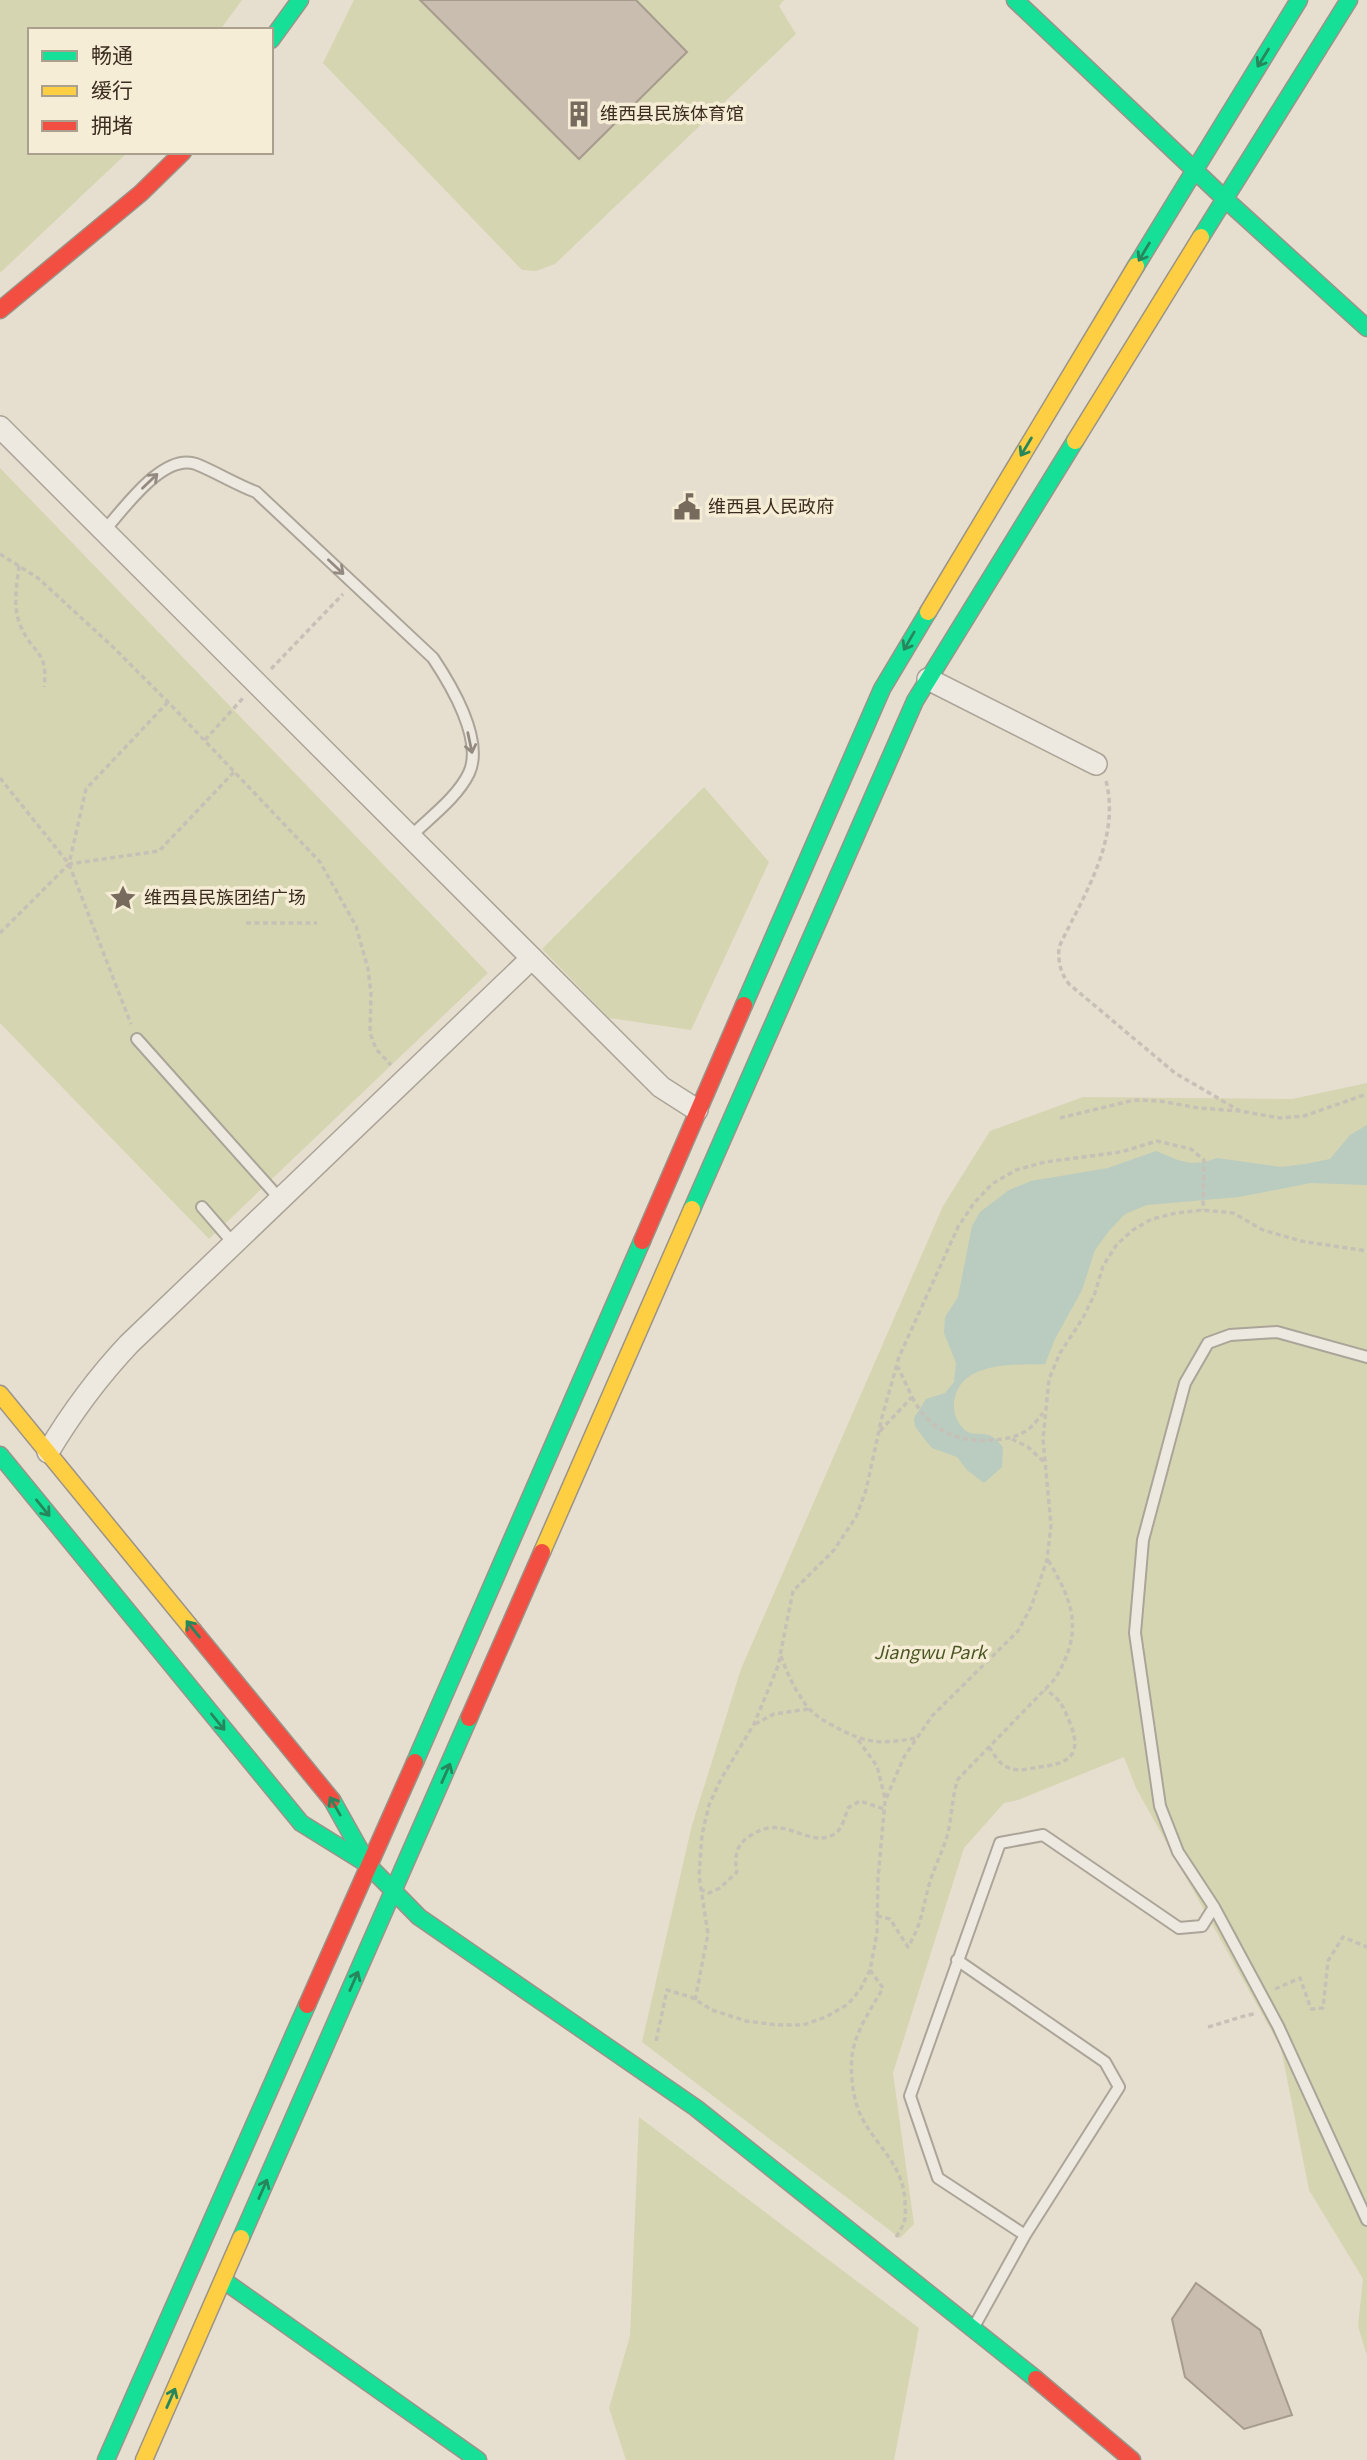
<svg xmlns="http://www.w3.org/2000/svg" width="1367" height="2460" font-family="Georgia,'Noto Sans SC',serif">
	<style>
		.green { fill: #d5d5b1 }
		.water { fill: #bacbc0 }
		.building { fill: #c9bdb0; stroke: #a69b8e; stroke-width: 2 }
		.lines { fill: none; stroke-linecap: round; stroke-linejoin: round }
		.lane-casing { stroke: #aba498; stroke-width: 14 }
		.street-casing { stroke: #aba498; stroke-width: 24 }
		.fast-casing { stroke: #9b9388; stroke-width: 19 }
		.slow-casing { stroke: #9b9388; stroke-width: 19 }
		.jam-casing { stroke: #9b9388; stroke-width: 19 }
		.path { stroke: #c7c0b7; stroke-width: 3.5; stroke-dasharray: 5 3.5; stroke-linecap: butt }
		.lane { stroke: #eee9e0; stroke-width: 10 }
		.street { stroke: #eee9e0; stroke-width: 21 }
		.fast { stroke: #16e098; stroke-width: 16 }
		.slow { stroke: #ffcf43; stroke-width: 16 }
		.jam { stroke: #f24e42; stroke-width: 16 }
		.oneway { stroke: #28865c }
		.oneway2 { stroke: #948a80 }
		.labels { text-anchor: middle; stroke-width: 7; stroke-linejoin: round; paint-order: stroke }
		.poi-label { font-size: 18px; fill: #3b2c1f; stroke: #f6edd6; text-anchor: start }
		.park-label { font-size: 18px; font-style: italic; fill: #4b5725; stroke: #f6edd6 }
	</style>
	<rect width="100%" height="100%" fill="#e6dfcf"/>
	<path class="green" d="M0,0H242L220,30H30V152H128L0,273Z
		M354,0H784L779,6L796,34L555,264L536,271L522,270L323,63Z
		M0,468L488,973L209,1239L0,1023Z
		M704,787L769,862L691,1030L609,1018L542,949Z
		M1367,1083V2356L1358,2326L1363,2279L1309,2190L1281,2048L1136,1788L1124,1757L1018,1800L1004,1803L964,1848L893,2073L914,2224L900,2238L642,2042L692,1825L741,1669L943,1206L990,1131L1083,1097L1292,1099Z
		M639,2117L919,2328L894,2460H626L609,2408L630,2336Z"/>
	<path class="water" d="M1367,1125V1185L1311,1183L1239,1197L1147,1205L1125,1214L1109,1231L1095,1250L1082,1290L1055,1339L1045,1364C1016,1365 964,1361 955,1397C952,1408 955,1419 962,1427C970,1438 981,1431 991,1436C996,1438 1000,1444 1003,1447L1002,1467L984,1483L967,1470L957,1457L932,1448L925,1440L915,1426L914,1418L926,1399L945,1393L954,1382L956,1363L944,1333L945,1317L958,1297L972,1226L980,1212L1009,1190L1031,1181L1108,1168L1156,1151L1178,1160L1191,1163L1205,1162L1217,1158L1281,1167L1305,1164L1330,1159L1350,1135Z"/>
	<path class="building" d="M420,0H636L687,52L579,159Z
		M1196,2283L1260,2330L1292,2415L1244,2429L1185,2377L1172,2319Z"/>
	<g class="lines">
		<g class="lane-casing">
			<path id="lane" d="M104,531C123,510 163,452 196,464C216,472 235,484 256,492L433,658C451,685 484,740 469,773C457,798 429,818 410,837
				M137,1039L280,1199
				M202,1207L234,1244
				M1214,1907L1278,2026L1367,2220
				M957,1960L1105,2062L1119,2087L1025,2235L975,2325
				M1025,2235L938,2178L910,2096L1000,1843L1043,1835L1179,1928L1202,1926L1214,1907L1178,1852L1160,1806L1135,1633L1143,1540L1185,1383L1208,1343L1230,1335L1277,1332L1367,1357"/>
		</g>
		<g class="street-casing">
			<path id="street" d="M0,427L661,1087L697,1110
				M928,679L1096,764
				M48,1452C72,1412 97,1378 129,1344L532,958"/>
		</g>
		<g class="fast-casing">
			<path id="fast" d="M1015,0L1225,199L1367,328
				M271,40L300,0
				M1201,237L1349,0
				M1136,266L1299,0
				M744,1005L882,689L928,612
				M692,1209L915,701L1075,441
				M0,1455L301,1823L367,1864
				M415,1762L642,1241
				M332,1800L369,1866L419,1917L696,2108L1036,2379
				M241,2238L469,1718
				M223,2280L478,2460
				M106,2460L307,2005"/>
		</g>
		<g class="slow-casing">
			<path id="slow" d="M1075,441L1201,237
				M928,612L1136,266
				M0,1394L193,1630
				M542,1552L692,1209
				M144,2460L241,2238"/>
		</g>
		<g class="jam-casing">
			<path id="jam" d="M0,310L141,193L183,152
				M642,1241L744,1005
				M193,1630L332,1800
				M469,1718L542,1552
				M307,2005L415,1762
				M1036,2379L1132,2460"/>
		</g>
		<path class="path" d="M0,554L38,578L112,646L168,702L320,862L356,926L368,969L371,993L370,1033L376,1049L391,1065
			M19,566C17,585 12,608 21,627C33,654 49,652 44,687
			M271,669L343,594
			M168,702L86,789L69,864L159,851L234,772
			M205,740L243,698
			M0,778L69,864L131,1024
			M1106,781C1121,840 1083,896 1059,947C1058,962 1060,972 1069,984L1175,1073L1240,1111L1280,1118L1304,1116L1367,1094
			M246,923H317
			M0,933L69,864
			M1060,1118L1134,1100L1160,1101L1199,1108L1238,1111
			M912,1397C929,1430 957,1443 993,1440C1003,1439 1015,1438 1024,1432C1032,1428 1038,1419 1043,1413
			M880,1431L912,1397L898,1367
			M1012,1439L1028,1447L1045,1463
			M781,1656C787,1673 795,1690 806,1705C813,1714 822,1720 832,1725C864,1743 879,1745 916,1738
			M755,1724L774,1714L809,1709
			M858,1740L877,1766L885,1798
			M989,1747C994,1754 999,1764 1007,1767C1017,1772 1028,1769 1039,1767C1069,1764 1083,1755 1070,1723C1063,1706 1061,1700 1045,1689
			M700,1889L709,1893L720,1888L737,1872C734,1858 736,1846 747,1838C785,1809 808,1852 836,1833C843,1827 845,1816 848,1808L860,1801L884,1809
			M877,1916L890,1919L908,1947C922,1923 922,1911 929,1885C934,1867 943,1851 948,1833C952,1815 952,1796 958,1779L1055,1679C1083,1632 1075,1605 1048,1560
			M870,1970L883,1988C871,2009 856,2030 852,2055C850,2075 853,2101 862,2118C878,2148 904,2166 905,2202C906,2219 906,2222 896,2237
			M1275,1989L1300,1978L1311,2009L1323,2008L1328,1961L1343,1937L1367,1947
			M695,2000L708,1934L699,1876L702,1835L709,1805L721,1779L754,1724L778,1666L793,1591L834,1550L856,1517L866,1490L882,1417L899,1357L958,1227L974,1203L992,1184L1016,1170L1045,1162L1121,1152L1157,1141L1191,1149L1204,1160L1203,1210
			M1208,2027C1224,2023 1237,2017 1254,2014
			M656,2041L667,1990L691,1997L712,2010L746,2021L777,2025H803L826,2017L848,2004L860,1990L870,1970L877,1933L878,1878L885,1801L904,1757L932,1716L1018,1631L1031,1607L1047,1560L1051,1525L1043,1439L1049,1379L1060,1353L1083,1318L1095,1293L1103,1266L1117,1244L1133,1230L1152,1219L1176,1213L1203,1210L1233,1213L1263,1230L1301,1241L1367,1251"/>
		<use href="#lane" class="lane"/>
		<use href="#street" class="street"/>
		<use href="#fast" class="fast"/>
		<use href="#slow" class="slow"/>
		<use href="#jam" class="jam"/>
	</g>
	<defs><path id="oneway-shaft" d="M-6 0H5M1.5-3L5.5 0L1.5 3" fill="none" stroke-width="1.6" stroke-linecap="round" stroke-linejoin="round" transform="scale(1.75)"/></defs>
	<g class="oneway">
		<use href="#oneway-shaft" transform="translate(1263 58) rotate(122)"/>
		<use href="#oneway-shaft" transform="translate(1144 252) rotate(121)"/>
		<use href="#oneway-shaft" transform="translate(1026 447) rotate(121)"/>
		<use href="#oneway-shaft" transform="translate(909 641) rotate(120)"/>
		<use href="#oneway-shaft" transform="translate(43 1508) rotate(51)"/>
		<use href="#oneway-shaft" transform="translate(193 1629) rotate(-129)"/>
		<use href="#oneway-shaft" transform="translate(218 1722) rotate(51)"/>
		<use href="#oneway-shaft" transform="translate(446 1773) rotate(-66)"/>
		<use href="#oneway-shaft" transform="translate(335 1806) rotate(-120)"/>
		<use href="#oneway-shaft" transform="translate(354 1981) rotate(-66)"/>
		<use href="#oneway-shaft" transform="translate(263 2189) rotate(-66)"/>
		<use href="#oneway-shaft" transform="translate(171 2398) rotate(-66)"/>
	</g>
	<g class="oneway2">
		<use href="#oneway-shaft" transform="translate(150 481) rotate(-44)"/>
		<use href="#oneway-shaft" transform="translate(336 567) rotate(43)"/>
		<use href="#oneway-shaft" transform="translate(470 743) rotate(78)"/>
	</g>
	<defs>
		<g id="building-bare" transform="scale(2.1)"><path d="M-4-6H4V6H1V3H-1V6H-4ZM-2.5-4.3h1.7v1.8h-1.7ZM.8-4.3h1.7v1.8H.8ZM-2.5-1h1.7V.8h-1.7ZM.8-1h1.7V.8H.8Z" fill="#776b5d" stroke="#f6edd6" stroke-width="2.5" paint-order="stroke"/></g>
		<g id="civic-bare" transform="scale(2.1)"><path d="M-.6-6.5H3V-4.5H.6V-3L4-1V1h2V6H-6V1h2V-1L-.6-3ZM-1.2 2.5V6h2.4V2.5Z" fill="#776b5d" stroke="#f6edd6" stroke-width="2.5" paint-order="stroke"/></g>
		<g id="sight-bare" transform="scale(2.1)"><path d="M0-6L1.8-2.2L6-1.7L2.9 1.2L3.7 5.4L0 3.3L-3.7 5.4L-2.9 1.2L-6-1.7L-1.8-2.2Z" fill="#776b5d" stroke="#f6edd6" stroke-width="2.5" paint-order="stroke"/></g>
	</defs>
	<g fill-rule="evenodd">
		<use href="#building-bare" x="579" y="114"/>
		<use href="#civic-bare" x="687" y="507"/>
		<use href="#sight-bare" x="123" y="898"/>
	</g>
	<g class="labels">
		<g class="poi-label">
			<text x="600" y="120">维西县民族体育馆</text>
			<text x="708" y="513">维西县人民政府</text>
			<text x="144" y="904">维西县民族团结广场</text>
		</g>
		<g class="park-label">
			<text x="930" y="1659">Jiangwu Park</text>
		</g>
	</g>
	<rect x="28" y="28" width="245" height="126" fill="#f6edd6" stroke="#aba08d" stroke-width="2"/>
	<rect x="42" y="51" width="35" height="10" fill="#16e098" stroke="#aba08d" stroke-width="2"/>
	<text x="91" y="63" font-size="21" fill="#3b2c1f">畅通</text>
	<rect x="42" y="86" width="35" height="10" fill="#ffcf43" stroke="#aba08d" stroke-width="2"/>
	<text x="91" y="98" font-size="21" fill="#3b2c1f">缓行</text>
	<rect x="42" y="121" width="35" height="10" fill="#f24e42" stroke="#aba08d" stroke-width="2"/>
	<text x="91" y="133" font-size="21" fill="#3b2c1f">拥堵</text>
</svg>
